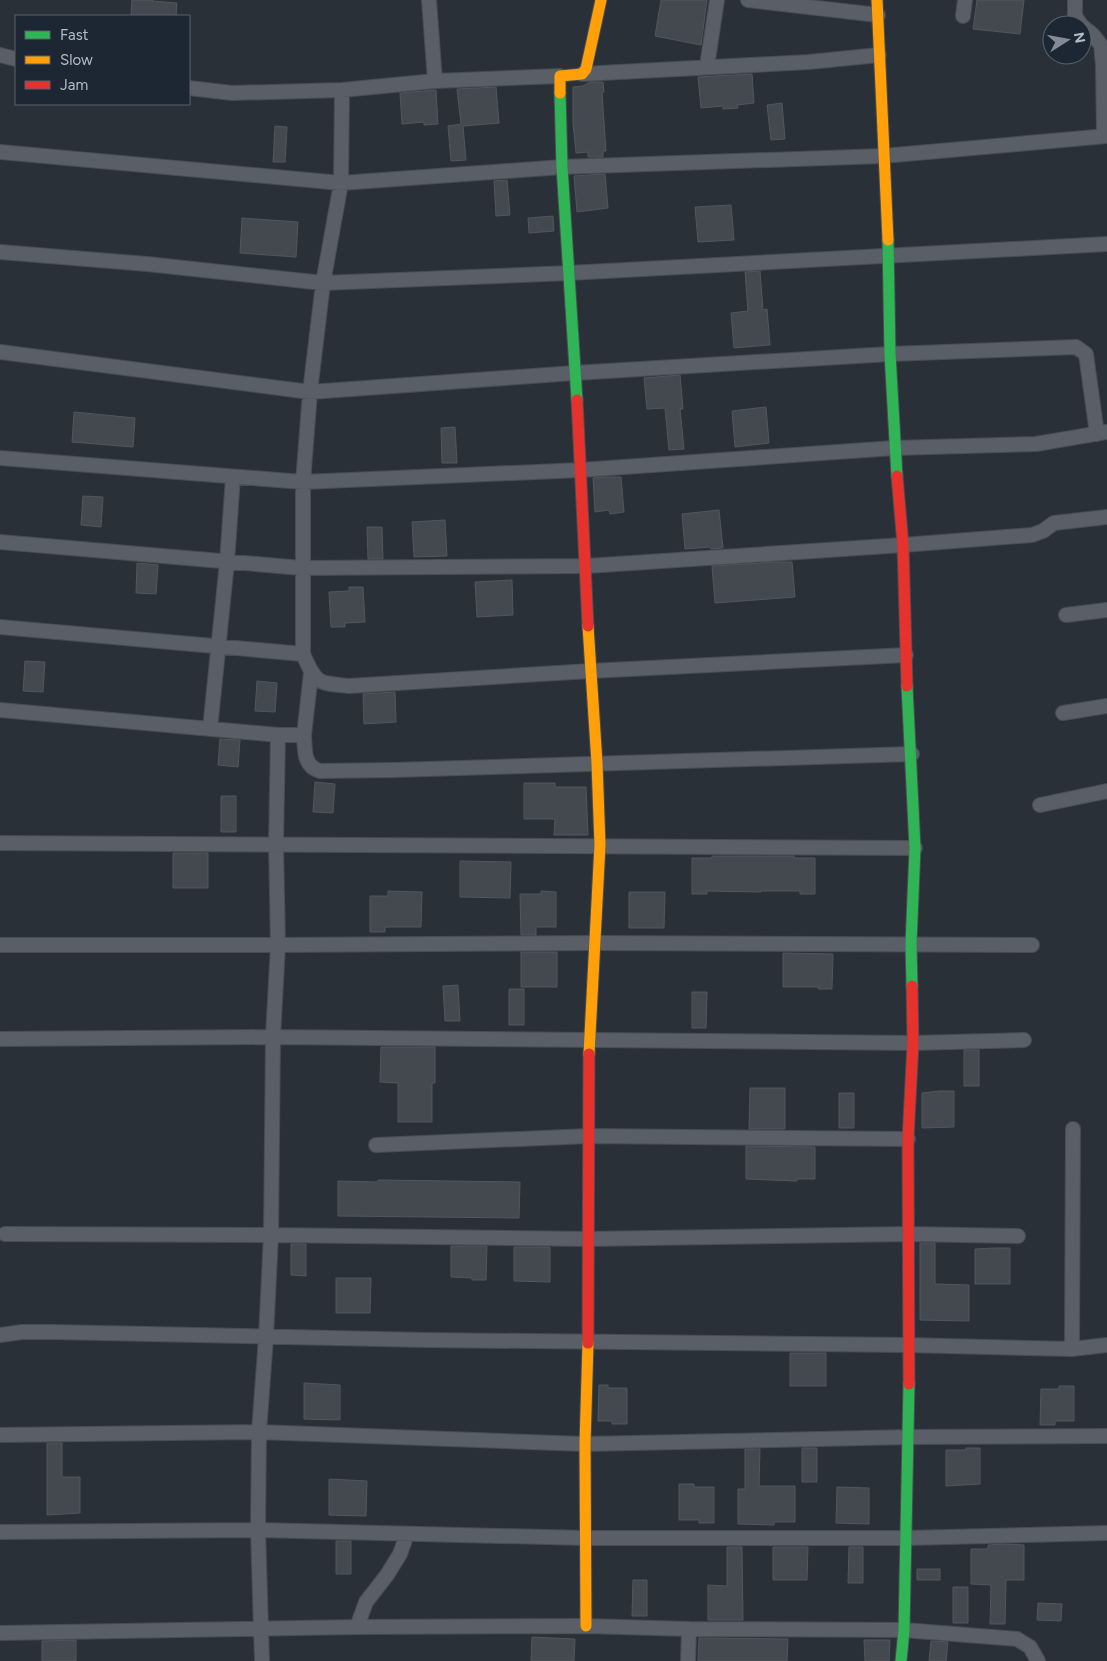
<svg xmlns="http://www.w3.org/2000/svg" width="1107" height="1661" font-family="Figtree,sans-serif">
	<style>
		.building { fill: #444950; stroke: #52575f }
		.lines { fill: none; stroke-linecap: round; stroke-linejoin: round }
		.street-casing { stroke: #484c53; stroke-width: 16 }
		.fast-casing { stroke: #484c53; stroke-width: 13 }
		.slow-casing { stroke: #484c53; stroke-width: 13 }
		.jam-casing { stroke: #484c53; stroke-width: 13 }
		.street { stroke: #5a5e66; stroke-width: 14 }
		.fast { stroke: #30b455; stroke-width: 11 }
		.slow { stroke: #ff9f0a; stroke-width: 11 }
		.jam { stroke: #e5322d; stroke-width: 11 }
	</style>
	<rect width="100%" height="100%" fill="#2a3038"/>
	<path class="building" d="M132,0H153L152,1L177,3L176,16H131Z
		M661,0H707L701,45L655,36Z
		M977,0H1024L1020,34L973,29Z
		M752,74L754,103L737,105L738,108L723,109V106L701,108L698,77Z
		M590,82H603L604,92L602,93L606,151H603V157H588V152L576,153L573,123V87L583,86Z
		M496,87L499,123L463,126L466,160L451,161L448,126L461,124L457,89Z
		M436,90L438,124L424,125V122L402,124L400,93Z
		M782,103L785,139L771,140L767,105Z
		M275,126L287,127L285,162H273Z
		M605,174L608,208L577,212L574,176Z
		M507,180L510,215L496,216L494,181Z
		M731,205L734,240L698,242L695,207Z
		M553,216L554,231L529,233L528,218Z
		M242,218L298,222L296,257L240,253Z
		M760,271L763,310L767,309L770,345L734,348L731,313L748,311L745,272Z
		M680,375L683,409H680L684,449L669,450L665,408L647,409L644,378Z
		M766,407L769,443L735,447L732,411Z
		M74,412L135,418L133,447L72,442Z
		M455,427L457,463H442L441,428Z
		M602,477H621L624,512L610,514L609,510L595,512L593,478Z
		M83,496L103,497L101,527L81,525Z
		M719,510L723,548L711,549L710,547L685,549L682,514Z
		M445,520L447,556L414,557L412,522Z
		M367,527H382L383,559H368Z
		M775,562H792L795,597L715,603L712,566Z
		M137,563L158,565L156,594L136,593Z
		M512,580L513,615L477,617L475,582Z
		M349,587H363L365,622L345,623V627H331L329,592L349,591Z
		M25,661L45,662L43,692L23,691Z
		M257,681L277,683L275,712L255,711Z
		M395,692L396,722L364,724L363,694Z
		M220,739L240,740L238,767L218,765Z
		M315,782L335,784L333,813L313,812Z
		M524,783H555V787H586L588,835H554L555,819H524Z
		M221,796H236V832H221Z
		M173,853H208V888H173Z
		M712,856H794V858H815V894H800V891H761V892L707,891V894H692V858H712Z
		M460,861L511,862L510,898L460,897Z
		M388,891L422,892L421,927H385V932H370V896H388Z
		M541,891L556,892V927H536V935H521L520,894H541Z
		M629,892H665L664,928H629Z
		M521,952H557V987H521Z
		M783,953L833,954L832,989H818V987H783Z
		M458,985L460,1021H445L443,986Z
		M509,989H524V1025H509Z
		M692,992H707L706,1028H692Z
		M381,1047H435V1083H432V1122H398V1083L380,1082Z
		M964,1050H979V1086H964Z
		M750,1088H785V1129H749Z
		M939,1091H954V1127L922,1128V1093Z
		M839,1093H854V1128H839Z
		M746,1146L815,1147V1179H797V1181L746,1179Z
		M378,1180L520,1182L519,1218L338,1216V1181L378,1182Z
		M920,1243H935V1284L969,1285V1321L920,1320Z
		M291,1244H306V1276L291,1275Z
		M451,1246H487L486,1280H472V1278L451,1277Z
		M514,1247H550V1282L514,1281Z
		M995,1248H1010V1284H975V1249Z
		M336,1278H371L370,1313H336Z
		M790,1353H826V1386H790Z
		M304,1383L340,1385V1420L304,1419Z
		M599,1385H608V1388H627V1424H612V1421H598Z
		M1059,1386H1074V1421H1055V1425H1040L1041,1389H1059Z
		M47,1443H62V1477H80V1513L47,1515Z
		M802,1448H817V1482H802Z
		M966,1448H980V1484L946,1486V1450H966Z
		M745,1449H760L759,1486H795V1522H774V1525L738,1524V1489H745Z
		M329,1479L367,1481L366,1516L329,1515Z
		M679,1484H694V1487H714V1523H699V1520H679Z
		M837,1487L869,1488V1524L836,1523Z
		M336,1541H351V1574H336Z
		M1003,1544L1024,1545V1580H1006L1005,1624H990L991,1585L971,1584V1549H988V1545Z
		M727,1547H742L743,1620H708V1585L727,1586Z
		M773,1547H808L807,1580H773Z
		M849,1547H863V1583H848Z
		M917,1569H940V1580H917Z
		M633,1580H647V1616H632Z
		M953,1587H968V1623H953Z
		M1038,1603L1062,1604L1061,1621L1037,1620Z
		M532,1637L575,1639L574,1661H531Z
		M699,1638L788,1639L787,1661H698Z
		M76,1640V1661H42V1641Z
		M864,1640H890L889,1661H865Z
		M931,1641L948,1642L946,1661H929Z"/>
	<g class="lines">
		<g class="street-casing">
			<path id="street" d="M429,0L435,81
				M748,0L878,15
				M1075,0V16L1081,25
				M963,16L965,0
				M1082,26L1093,35L1101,45L1103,65L1104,136
				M0,55L16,59
				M707,66L717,0
				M582,74L809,62L879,55
				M189,88L232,93L342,90L435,81L560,76
				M342,90L341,183L323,283L310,392L303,482V654C316,684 318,683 349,686L590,671L906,655
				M0,152L341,183L562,167L883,156L1107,136
				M0,252L147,264L323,283L569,273L1107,244
				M0,352L310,392L574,373L890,354L1076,347L1086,354L1097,434
				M0,458L303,482L581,470L894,448L1036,444L1107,432
				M0,542L302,568L587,566L903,545L1032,535L1043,531L1054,523L1107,517
				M1066,615L1107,610
				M0,627L303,654
				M0,710L278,735H304L311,673
				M1063,713L1107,706
				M210,729L227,562L233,477
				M304,735C305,750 303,766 320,771L394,770L912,754
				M1040,805L1107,791
				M0,843L915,848
				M0,945H278L596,943L1032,945
				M0,1039L273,1037L913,1043L1024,1040
				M376,1145L589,1136L908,1139
				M5,1234L271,1235L588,1239L908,1234L1018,1236
				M0,1335L22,1332H53L425,1340L907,1345L1072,1349L1107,1345
				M1072,1349L1073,1129
				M0,1435L259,1432L585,1444L909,1437L1107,1436
				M0,1532L258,1530L585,1538H907L1107,1533
				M357,1627L366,1602L387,1575L400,1554L407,1534
				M0,1633L357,1627L586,1626L689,1629L904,1630L1017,1639L1030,1647L1038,1661
				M262,1661L258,1530L259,1432L266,1337L271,1235L273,1037L278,945L276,845L278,735
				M688,1661L689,1629"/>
		</g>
		<g class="fast-casing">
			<path id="fast" d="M560,93L562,167L577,400
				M888,240L890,354L897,476
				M907,686L915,848L911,944L912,986
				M901,1661L904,1630L909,1384"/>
		</g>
		<g class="slow-casing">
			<path id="slow" d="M877,0L888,240
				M560,93V76L582,74L586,69L601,0
				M588,626L597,763L600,845L589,1054
				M586,1626L585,1444L588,1343"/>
		</g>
		<g class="jam-casing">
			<path id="jam" d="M577,400L588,626
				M897,476L903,545L907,686
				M588,1343L589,1054
				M909,1384L908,1139L913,1043L912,986"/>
		</g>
		<use href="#street" class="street"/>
		<use href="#fast" class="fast"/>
		<use href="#slow" class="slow"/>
		<use href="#jam" class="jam"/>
	</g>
	<rect x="15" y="15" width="175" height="90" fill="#1d2633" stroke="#59626f"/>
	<rect x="25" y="31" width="25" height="8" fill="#30b455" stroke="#59626f"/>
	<text x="60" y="40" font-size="15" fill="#b4bcc9">Fast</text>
	<rect x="25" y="56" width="25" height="8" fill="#ff9f0a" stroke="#59626f"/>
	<text x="60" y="65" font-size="15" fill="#b4bcc9">Slow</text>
	<rect x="25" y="81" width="25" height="8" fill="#e5322d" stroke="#59626f"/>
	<text x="60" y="90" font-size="15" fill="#b4bcc9">Jam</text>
	<g transform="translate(1067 40) rotate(79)"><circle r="24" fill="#1d2633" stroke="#59626f"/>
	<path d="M0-4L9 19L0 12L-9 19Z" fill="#848b96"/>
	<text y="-8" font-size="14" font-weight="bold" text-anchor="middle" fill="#b4bcc9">N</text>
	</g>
</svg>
